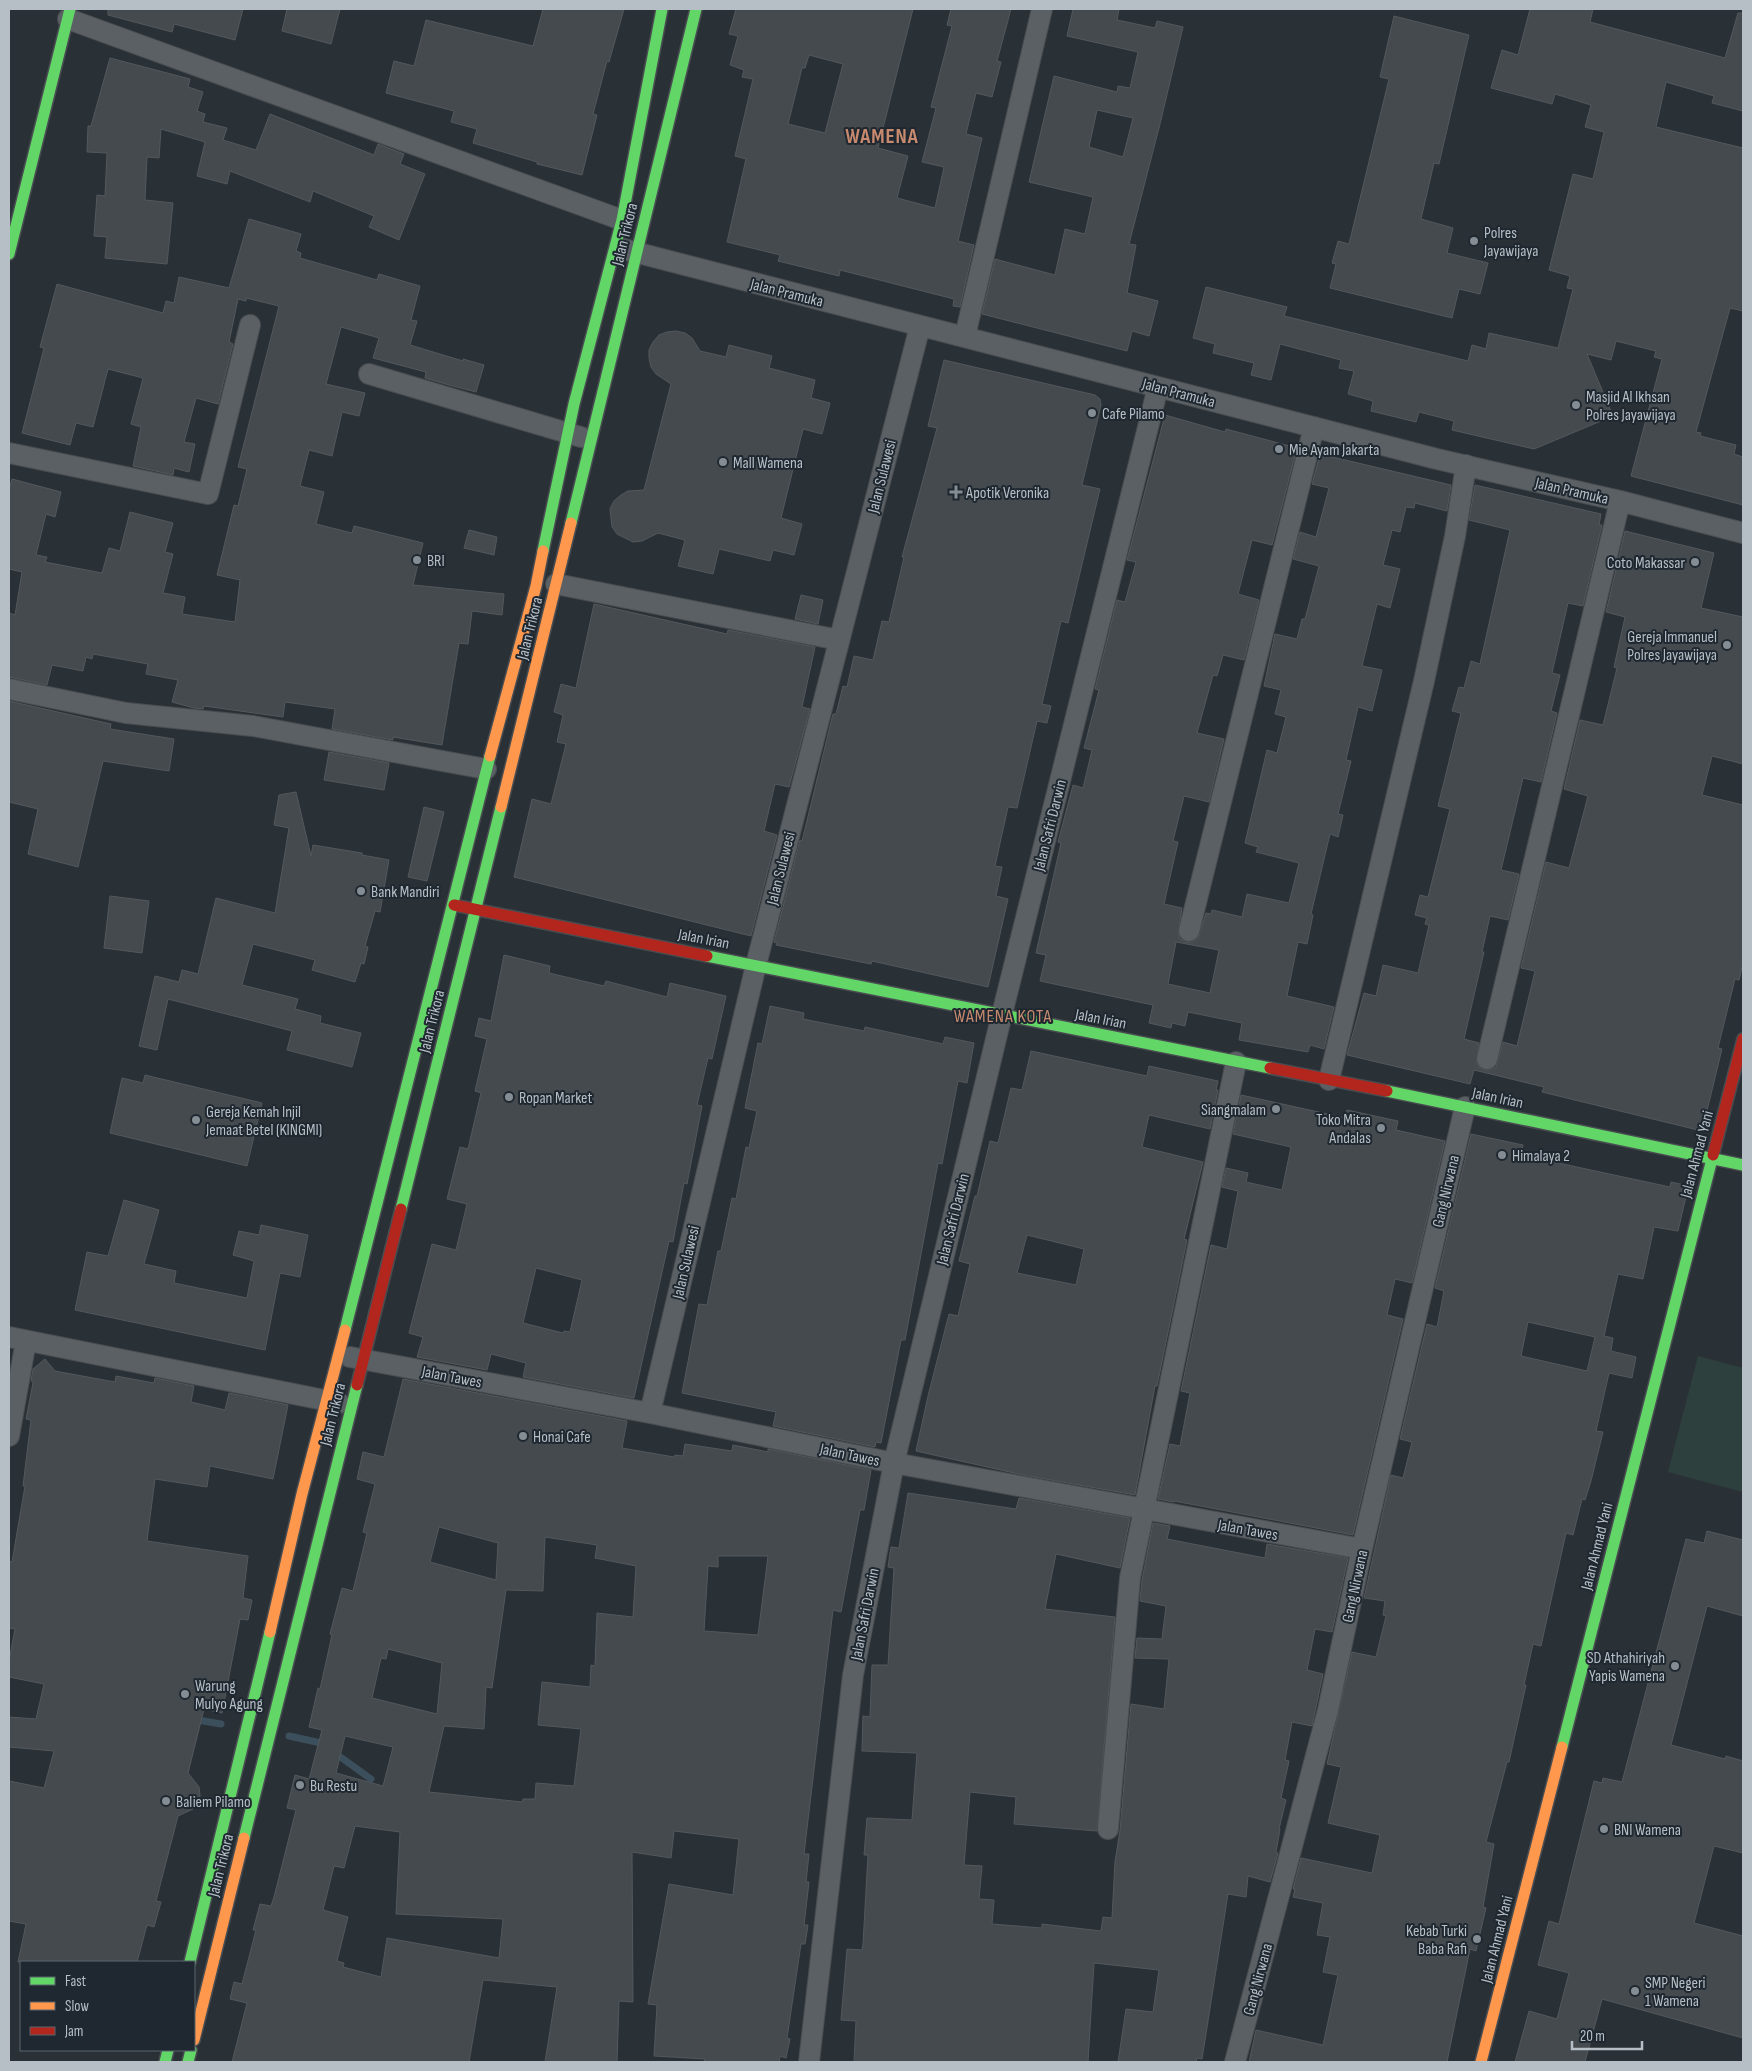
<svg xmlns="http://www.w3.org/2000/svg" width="1752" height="2071" font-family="'Sofia Sans Condensed',sans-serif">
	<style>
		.green { fill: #2d403e }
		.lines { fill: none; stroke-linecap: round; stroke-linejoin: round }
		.stream { stroke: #3c4f5d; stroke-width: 7 }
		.building { fill: #454a4f; stroke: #53585d; fill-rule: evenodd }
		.street-casing { stroke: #494d51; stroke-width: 22 }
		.fast-casing { stroke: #494d51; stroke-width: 14 }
		.slow-casing { stroke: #494d51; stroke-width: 14 }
		.jam-casing { stroke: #494d51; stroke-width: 14 }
		.street { stroke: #5b6064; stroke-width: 20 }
		.fast { stroke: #63d668; stroke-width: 11 }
		.slow { stroke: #ff974d; stroke-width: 11 }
		.jam { stroke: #b3261e; stroke-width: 11 }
		.poi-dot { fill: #858d94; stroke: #1f2830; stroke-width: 2 }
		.labels { text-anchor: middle; stroke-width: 4; stroke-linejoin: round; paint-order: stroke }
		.poi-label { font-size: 16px; fill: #b6bec6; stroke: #1f2830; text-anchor: start }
		.street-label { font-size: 16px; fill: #b6bec6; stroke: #1f2830 }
		.neighbourhood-label { font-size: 18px; letter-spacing: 1px; fill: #c88a6f; stroke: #1f2830 }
		.district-label { font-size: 21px; font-weight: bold; letter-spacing: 1px; fill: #c88a6f; stroke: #1f2830 }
	</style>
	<rect width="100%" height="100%" fill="#2a3136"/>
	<path class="green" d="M1698,1356L1743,1368V1492L1668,1472Z"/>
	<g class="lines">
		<path class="stream" d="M192,1719L221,1724
			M289,1736L321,1743L371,1779"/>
	</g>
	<path class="building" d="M108,9H243L235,40L174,24L172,32L108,15Z
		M287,9H340L331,44L282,31Z
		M543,9H624L609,62L607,61L593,114L597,115L582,175L537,164V162L473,143L477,129L451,122L454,111L386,93L394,61L414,66L426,20L533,46Z
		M736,9H913L878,148L908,156L897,198L935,208L944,167L922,162L936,108L931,107L952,26L947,25L951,9H1011L997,61L1001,62L992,97L976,93L966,134L982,138L958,241L974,245L960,307L953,306L954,299L840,270L839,276L778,261L780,255L727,242L746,159L735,156L753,79L742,77L744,70L730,65L738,36L729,34ZM809,55L843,64L825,133L788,124L802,68H805Z
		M1073,9H1119L1117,20L1155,28L1157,21L1183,27L1160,124L1129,244L1136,245L1127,293L1158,301L1149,336L1132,331L1127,351L982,314L995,259L1055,275L1065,229L1085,234L1093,197L1029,182L1054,76L1117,92L1118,86L1130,88L1138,52L1067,36ZM1097,110L1133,118L1123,157L1089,147Z
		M1530,9H1593L1590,22L1725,58L1738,13H1743V111L1712,103L1714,96L1666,82L1656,127L1743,148V311L1730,308L1696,432L1701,433L1700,436L1736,445L1734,454L1743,457V505L1631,476L1662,359L1654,357L1656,351L1616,341L1611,360L1587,354L1613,416L1534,449L1452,430L1454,421L1419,412L1416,422L1371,411L1373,401L1348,394L1354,371L1339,368L1341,360L1280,344L1271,380L1251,375L1254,363L1213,353L1215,344L1193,338L1206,287L1287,307L1284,316L1468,361L1472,345L1486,349L1489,333L1558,348L1573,289L1567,288L1570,276L1549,270L1573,174L1593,179L1604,132L1585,127L1591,105L1555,94L1552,104L1491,88L1502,50L1518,55Z
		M1394,16L1469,35L1439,164L1434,163L1421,219L1453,228L1447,253L1488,263L1480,294L1459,289L1452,318L1330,288L1336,264L1332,263L1338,241L1349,244L1389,79L1380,77Z
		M110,58L190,79L188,87L203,92L197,111L205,114L203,122L227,128L223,140L256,150L270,114L374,155L378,144L404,154L400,164L425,174L399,240L369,227L374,216L313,191L310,202L230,171L227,184L197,176L205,142L161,129L159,158L147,157L145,200L173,203L167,264L105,258L107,237L94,236L97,195L105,196L107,153L87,152L88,126H91Z
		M249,219L301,234L296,251L301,253L300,258L377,280L379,274L420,286L411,320L417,321L410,345L463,361V359L484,365L476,392L449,385L425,378L426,372L373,358L379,338L341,327L326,384L365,393L359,416L342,412L332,456L309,450L300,486L324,492L316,524L352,533L354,526L423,543L413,585L504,594L502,615L472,611L468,644L459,643L442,745L393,737V740L332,729L335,709L285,702L283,717L204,706L203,709L194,708L172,702L178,680L146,674L148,664L93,654L92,659L86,657L83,671L52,665L47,685L9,677V613L15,615L22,572L9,569V490L12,479L61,492L55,517L46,514L36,555L47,557L45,562L102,573L109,548L120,551L130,512L173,523L165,552L173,554L163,593L185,597L182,614L235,622L240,580L217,575L234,505L238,506L247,469L238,467L279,306L246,298V301L238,299L229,342L233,344L218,404L196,398L184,442L195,444L189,472L174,468L173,475L133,466L141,427L131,424L143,378L108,369L93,427L76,423L70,445L22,433L44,348L40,347L57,284L163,313L166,301L174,303L179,277L229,288Z
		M676,331L685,333L692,338L700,351L726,357L729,345L772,356L769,368L815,380L811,398L830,403L822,434L803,429L781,518L802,524L794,555L773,550L770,561L719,549L713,574L678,566L685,540L658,533L642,541L633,542L617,534L612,527L610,509L614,501L621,495L628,491L644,490L671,384L656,374L651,367L649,358V350L653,342L659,335L667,332Z
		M944,360L1095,395L1100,399L1101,405L1082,485L1100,489L1068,623L1061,621L1042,704L1051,706L1047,723L1037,721L1017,808L1008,807L995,866L1002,867L996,896L1008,899L988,987L872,961L871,964L776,945L777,943L774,942L800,840L802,841L833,714H836L843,686L847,687L854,656L873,660L882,621L889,622L904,557H902L937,428L928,426Z
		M1165,415L1225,432L1226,429L1297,448L1272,545L1252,540L1238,594L1259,600L1244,660L1223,655L1217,676L1213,675L1197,733L1224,739L1209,802L1184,796L1173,841L1178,842L1164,904L1182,908L1178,934L1180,939L1186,942H1192L1198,939L1206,913L1211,914L1212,910L1242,917L1247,894L1289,903L1299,863L1256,852L1258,847L1245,843L1267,750L1277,753L1286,717L1275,714L1281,690L1264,686L1275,634L1297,639L1302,619H1305L1319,566L1293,559L1300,532L1316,537L1329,488L1312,484L1320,454L1451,485L1447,511L1415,503L1414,508L1406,507L1400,532L1392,530L1383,565L1400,569L1390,608L1377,604L1362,666L1382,670L1372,711L1358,707L1346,760L1351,761L1338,814L1343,815L1338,837L1330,834L1311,914L1313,915L1307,944L1298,942L1287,996L1334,1007L1324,1049L1310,1045L1308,1052L1239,1040L1242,1023L1188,1012L1185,1026L1172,1023L1171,1028L1149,1023L1153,1005L1040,981L1046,955L1036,953L1061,843L1058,842L1073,785L1083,788L1092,750L1084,748L1099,690L1095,689L1117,600L1125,602L1136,562L1127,560ZM1176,942L1219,950L1210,993L1168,984Z
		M1475,485L1601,514L1599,525H1602L1583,606L1568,603L1552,673L1560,675L1551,711L1557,713L1541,782L1523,778L1501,870L1519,874L1508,920L1490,916L1482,952H1484L1464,1039L1479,1043L1476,1062L1479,1067L1484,1070H1490L1496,1067L1503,1042L1517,1046L1535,971L1521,968L1546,862L1569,868L1588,796L1564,789L1580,720L1603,725L1617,668L1614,667L1625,617L1606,612L1625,531L1714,553L1701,608L1743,617V764L1712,756L1702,795L1743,805V963L1739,980L1735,979L1718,1048L1722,1049L1702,1131L1542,1092L1544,1087L1474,1070L1470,1084L1347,1055L1364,993L1376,996L1383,965L1418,973L1429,925L1425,924L1427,918L1415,915L1420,895L1428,897L1450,809L1438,806L1461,713L1452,711L1459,687L1464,688L1471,661L1480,664L1510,530L1469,520Z
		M469,530L497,537L494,555L464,548Z
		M801,595L823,600L818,624L795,619Z
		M594,604L727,634L728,630L815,647L802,707L810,709L789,787L775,784L764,831L777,835L751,936L514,877L532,799L551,804L566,744L557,742L563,715L554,712L561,684L576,688Z
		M9,701L111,724L110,729L174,739L169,771L103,761L78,867L28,854L38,809L9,802Z
		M329,752L389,763L384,790L324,780Z
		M296,792L311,856L313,845L362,853V855L389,860L380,912L375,911L365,946L368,947L364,964L361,963L355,982L312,970L315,960L253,944L242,985L298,999L295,1009L321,1016L320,1023L361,1033L352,1067L287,1050L292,1031L168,999L157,1050L139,1046L155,976L179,982L182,970L198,974L216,898L275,913L289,828L274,825L279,795Z
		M424,807L444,812L427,881L408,877Z
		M110,896L149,901L142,953L104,948Z
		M504,955L550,966L549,973L604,986L606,981L667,997L670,983L726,996L712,1059L708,1058L697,1105L702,1106L687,1184L684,1183L673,1242L669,1241L634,1398L523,1377L526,1363L491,1354L487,1370L417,1357L423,1337L409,1333L432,1244L456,1250L467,1204L447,1199L460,1147L468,1149L481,1093L475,1091L487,1039L475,1036L479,1018L491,1021ZM536,1268L582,1280L570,1332L564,1331L563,1333L523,1323Z
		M770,1006L804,1013L803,1019L864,1031L865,1027L943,1044L945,1037L974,1043L967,1083L958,1081L942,1164L938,1163L905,1340H901L881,1443L876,1442L875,1447L773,1426L776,1412L682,1393L699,1304L707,1305L718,1251H721L732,1198L736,1199L746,1147L749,1148L757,1111L745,1108L758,1043L762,1044Z
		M1031,1051L1147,1076L1149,1066L1218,1081L1216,1090H1218L1210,1129L1149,1115L1142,1147L1203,1162L1184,1239L1187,1240L1157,1386H1155L1135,1495L1023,1475L916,1451L928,1396L949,1314L958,1316L970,1264L959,1261L975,1196H977L990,1141L998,1143L1011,1088L1022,1090ZM1027,1235L1084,1249L1076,1285L1017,1273Z
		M145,1075L262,1103L247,1166L110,1133L122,1078L143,1083Z
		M1241,1095L1346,1118L1347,1110L1398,1121L1396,1130L1445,1141L1412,1283L1395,1279L1387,1315L1403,1319L1353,1535L1174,1501V1502L1158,1499L1170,1444L1180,1446L1190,1393L1181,1391L1211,1245L1227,1249L1238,1191L1222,1187L1226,1168L1248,1173L1246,1182L1282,1190L1291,1147L1233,1134Z
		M1471,1134L1523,1145L1521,1155L1670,1187L1671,1182L1689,1186L1684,1205L1678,1231L1654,1227L1643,1279L1618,1274L1604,1336L1613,1338L1611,1351L1636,1357L1632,1378L1609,1373L1596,1431L1603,1432L1591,1481L1585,1500L1582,1499L1573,1535L1566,1533L1541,1646L1533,1644L1524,1685H1526L1509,1762H1507L1486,1842L1494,1844L1483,1907L1486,1908L1476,1951L1470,1949L1447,2062H1249L1256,2030L1323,2045L1338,1975L1323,1972L1330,1937L1317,1935L1323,1903L1293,1897L1295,1889H1293L1301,1858L1372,1873L1380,1835L1328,1823L1341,1767L1327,1764L1352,1652L1376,1657L1386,1616L1383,1615L1385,1601L1364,1598L1391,1475L1403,1478L1412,1442L1400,1439L1427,1324L1437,1327L1444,1291L1435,1288ZM1528,1322L1595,1337L1587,1371L1521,1356Z
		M124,1200L159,1210L144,1264L176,1271L174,1283L247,1298L254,1261L233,1255L239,1231L259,1235L261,1225L308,1235L300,1277L280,1273L265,1350L75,1310L87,1252L108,1256Z
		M45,1359L55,1371L115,1382L116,1376L154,1383L155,1378L194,1386L191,1402L225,1410L229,1393L288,1405L273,1479L210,1466L207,1487L155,1479L147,1541L248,1556L243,1598L252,1600L248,1620L240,1619L222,1713L204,1709L188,1773L199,1787L200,1795L199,1803L193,1809L178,1816L156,1901L161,1902L154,1927L147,1925L137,1962H18L26,1924L9,1921V1781L44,1788L54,1751L9,1747V1717L36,1719L44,1684L9,1677V1661L15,1629L9,1628V1561L12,1562L25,1486H23L31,1420L26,1419L33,1383L31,1380L33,1369Z
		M403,1379L627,1421L622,1448L674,1457L675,1455L683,1456L685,1444L732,1451L733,1445L768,1452V1449L871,1470L864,1510H860L841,1612L833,1610L804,1854H809L806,1882H809L804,1925H808L805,1944H801L787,2038L790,2039L786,2058L780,2056L779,2062H704L705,2059L654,2056L657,2005L648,2004L669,1884L733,1895L739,1839L674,1831L671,1858L632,1852L633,2002L619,2001L617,2062H545L557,1987L483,1980L469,2062H232L247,2003L230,1999L234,1982L242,1984L256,1930H253L260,1904L271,1906L274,1897L296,1810L287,1808L295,1775L309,1779L322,1730L309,1727L318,1688L320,1689L332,1635L330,1634L342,1588L353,1591L367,1533L363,1532L375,1484L357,1479L363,1452L384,1457ZM439,1527L498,1543L496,1580L430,1562ZM545,1537L597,1545L595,1558L636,1566L633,1617L597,1613L595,1666L591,1665L590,1687L542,1682L538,1725L581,1729L574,1786L536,1783L535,1799H523L522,1802L429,1792L444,1726L484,1729L486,1687L492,1688L506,1590L543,1591ZM718,1556H768L758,1635L704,1631L708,1566L718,1567ZM388,1649L442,1663L437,1714L372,1698L381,1658L386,1659ZM345,1736L393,1747L383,1786L336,1773ZM355,1826L400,1832L396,1914L503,1919L499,1958L387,1938L381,1977L343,1967L344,1963L337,1961L348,1917L323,1910L334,1866L344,1868Z
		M908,1493L1016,1509L1019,1498L1130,1518L1120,1568L1056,1554L1045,1609L1115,1617L1097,1831L1014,1824L1016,1797L970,1792L964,1865L982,1866L979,1899L994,1900L992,1924L1042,1928V1924L1101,1931L1103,1917L1112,1918L1115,1862L1120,1830L1131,1704L1164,1709L1169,1659L1135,1658L1137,1638L1162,1639L1166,1606L1140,1601L1142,1580L1153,1523L1170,1526L1167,1539L1265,1558L1267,1544L1348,1558L1332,1632L1315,1629L1307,1670L1323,1674L1312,1726L1292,1722L1285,1760L1289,1761L1281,1798L1286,1800L1279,1829H1280L1276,1852L1278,1853L1270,1882L1248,1876L1246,1897L1228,1894L1202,2059L1197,2058L1196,2062H1118L1126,2009L1153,2012L1159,1970L1094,1963L1088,2062H854L856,2021L841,2020L847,1949L862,1950L863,1944L868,1855H864L867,1818L912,1820L917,1753L862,1751L863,1716L870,1717L872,1665H888L894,1568L888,1567L891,1547L899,1548Z
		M1707,1531L1743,1540V1616L1707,1606L1671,1745L1725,1759L1726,1756L1743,1761V1853L1714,1846L1694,1923L1743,1936V2038L1602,1999L1585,2062H1515L1529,2011L1557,2019L1569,1973L1538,1965L1549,1921L1559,1924L1594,1781L1602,1783L1603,1778L1622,1782L1686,1539L1704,1543Z"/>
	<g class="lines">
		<g class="street-casing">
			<path id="street" d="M68,19L622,220
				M623,249L1437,459L1620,501L1743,533
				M965,336L1042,9
				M369,374L581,437
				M9,453L208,494L250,325
				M556,584L839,640
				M9,689L126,713L253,726L486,769
				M1189,931L1314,427
				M1487,1059L1620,501
				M1329,1080L1424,681L1455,536L1466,465
				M9,1337L339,1403
				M350,1357L650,1413L894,1463L1362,1549
				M650,1413L756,965L920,326
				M9,1436L26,1341
				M1108,1829L1130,1578L1236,1062
				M809,2062L853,1675L894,1463L1002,1014L1158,387
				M1235,2062L1328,1710L1362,1549L1465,1107"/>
		</g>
		<g class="fast-casing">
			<path id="fast" d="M9,254L70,9
				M571,523L696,9
				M543,551L574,404L622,220L662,9
				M707,956L1270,1068
				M1387,1091L1743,1165
				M401,1209L501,807
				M345,1330L490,756
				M1562,1747L1713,1155
				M244,1838L357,1385
				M190,1962L270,1632
				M165,2062L168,2050
				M188,2062L191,2050"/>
		</g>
		<g class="slow-casing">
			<path id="slow" d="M490,756L536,586L543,551
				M501,807L571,523
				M270,1632L302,1494L345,1330
				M194,2040L244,1838
				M1481,2062L1562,1747"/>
		</g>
		<g class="jam-casing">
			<path id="jam" d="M454,905L707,956
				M1270,1068L1387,1091
				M1713,1155L1743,1039
				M357,1385L401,1209"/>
		</g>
		<use href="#street" class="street"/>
		<use href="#fast" class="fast"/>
		<use href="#slow" class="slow"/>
		<use href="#jam" class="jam"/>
	</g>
	<g class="poi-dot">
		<circle cx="1474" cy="241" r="5"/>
		<circle cx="1576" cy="405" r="5"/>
		<circle cx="1092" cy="413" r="5"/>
		<circle cx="1279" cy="449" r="5"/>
		<circle cx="723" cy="462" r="5"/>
		<path d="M953.5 484.5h5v5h5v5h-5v5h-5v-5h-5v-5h5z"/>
		<circle cx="417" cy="560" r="5"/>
		<circle cx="1695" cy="562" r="5"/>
		<circle cx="1727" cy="645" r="5"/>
		<circle cx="361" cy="891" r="5"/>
		<circle cx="509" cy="1097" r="5"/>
		<circle cx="1276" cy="1109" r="5"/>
		<circle cx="196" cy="1120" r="5"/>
		<circle cx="1381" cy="1128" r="5"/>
		<circle cx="1502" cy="1155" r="5"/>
		<circle cx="523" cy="1436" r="5"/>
		<circle cx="1675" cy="1666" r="5"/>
		<circle cx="185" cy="1694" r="5"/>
		<circle cx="300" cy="1785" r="5"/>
		<circle cx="166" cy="1801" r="5"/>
		<circle cx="1604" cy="1829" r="5"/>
		<circle cx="1477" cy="1939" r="5"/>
		<circle cx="1635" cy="1991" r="5"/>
	</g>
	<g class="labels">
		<g class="poi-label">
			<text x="1484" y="238">Polres<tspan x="1484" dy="18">Jayawijaya</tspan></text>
			<text x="1586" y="402">Masjid Al Ikhsan<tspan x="1586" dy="18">Polres Jayawijaya</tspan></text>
			<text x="1102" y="419">Cafe Pilamo</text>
			<text x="1289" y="455">Mie Ayam Jakarta</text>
			<text x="733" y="468">Mall Wamena</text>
			<text x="966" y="498">Apotik Veronika</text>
			<text x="427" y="566">BRI</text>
			<text x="1685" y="568" text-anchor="end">Coto Makassar</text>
			<text x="1717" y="642" text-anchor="end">Gereja Immanuel<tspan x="1717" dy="18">Polres Jayawijaya</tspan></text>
			<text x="371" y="897">Bank Mandiri</text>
			<text x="519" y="1103">Ropan Market</text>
			<text x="1266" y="1115" text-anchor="end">Siangmalam</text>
			<text x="206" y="1117">Gereja Kemah Injil<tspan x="206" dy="18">Jemaat Betel (KINGMI)</tspan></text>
			<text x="1371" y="1125" text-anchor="end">Toko Mitra<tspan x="1371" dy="18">Andalas</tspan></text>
			<text x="1512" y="1161">Himalaya 2</text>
			<text x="533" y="1442">Honai Cafe</text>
			<text x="1665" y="1663" text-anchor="end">SD Athahiriyah<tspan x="1665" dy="18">Yapis Wamena</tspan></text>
			<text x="195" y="1691">Warung<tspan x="195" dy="18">Mulyo Agung</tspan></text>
			<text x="310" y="1791">Bu Restu</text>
			<text x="176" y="1807">Baliem Pilamo</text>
			<text x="1614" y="1835">BNI Wamena</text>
			<text x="1467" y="1936" text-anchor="end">Kebab Turki<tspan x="1467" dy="18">Baba Rafi</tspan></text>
			<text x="1645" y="1988">SMP Negeri<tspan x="1645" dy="18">1 Wamena</tspan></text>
		</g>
		<g class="street-label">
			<text transform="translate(624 234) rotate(-76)" y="6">Jalan Trikora</text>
			<text transform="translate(787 292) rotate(14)" y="6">Jalan Pramuka</text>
			<text transform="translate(1179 392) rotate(15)" y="6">Jalan Pramuka</text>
			<text transform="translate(881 476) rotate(-76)" y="6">Jalan Sulawesi</text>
			<text transform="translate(1572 490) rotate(13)" y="6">Jalan Pramuka</text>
			<text transform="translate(529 628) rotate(-76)" y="6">Jalan Trikora</text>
			<text transform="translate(1049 825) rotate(-76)" y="6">Jalan Safri Darwin</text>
			<text transform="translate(780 868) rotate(-76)" y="6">Jalan Sulawesi</text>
			<text transform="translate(704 938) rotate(11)" y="6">Jalan Irian</text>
			<text transform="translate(1101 1018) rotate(11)" y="6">Jalan Irian</text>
			<text transform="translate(431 1021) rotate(-76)" y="6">Jalan Trikora</text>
			<text transform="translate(1498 1097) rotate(12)" y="6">Jalan Irian</text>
			<text transform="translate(1696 1154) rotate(-75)" y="6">Jalan Ahmad Yani</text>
			<text transform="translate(1445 1191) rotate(-77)" y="6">Gang Nirwana</text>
			<text transform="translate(952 1219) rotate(-76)" y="6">Jalan Safri Darwin</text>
			<text transform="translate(685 1262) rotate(-77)" y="6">Jalan Sulawesi</text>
			<text transform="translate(452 1376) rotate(11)" y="6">Jalan Tawes</text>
			<text transform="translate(332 1414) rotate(-76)" y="6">Jalan Trikora</text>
			<text transform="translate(850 1454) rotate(12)" y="6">Jalan Tawes</text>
			<text transform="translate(1248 1529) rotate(10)" y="6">Jalan Tawes</text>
			<text transform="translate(1596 1546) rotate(-76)" y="6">Jalan Ahmad Yani</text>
			<text transform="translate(1354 1586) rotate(-78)" y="6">Gang Nirwana</text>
			<text transform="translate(864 1614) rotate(-79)" y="6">Jalan Safri Darwin</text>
			<text transform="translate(220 1865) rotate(-76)" y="6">Jalan Trikora</text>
			<text transform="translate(1496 1939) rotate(-76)" y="6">Jalan Ahmad Yani</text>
			<text transform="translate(1257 1979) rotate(-75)" y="6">Gang Nirwana</text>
		</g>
		<g class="neighbourhood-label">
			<text x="1003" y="1022">WAMENA KOTA</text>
		</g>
		<g class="district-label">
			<text x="882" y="143">WAMENA</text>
		</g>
	</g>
	<rect width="1752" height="2071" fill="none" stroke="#b6bec6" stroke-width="20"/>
	<rect x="20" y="1961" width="175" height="90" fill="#1f2830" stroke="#5b646c"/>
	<rect x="30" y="1977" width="25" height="8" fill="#63d668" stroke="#5b646c"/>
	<text x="65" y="1986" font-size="15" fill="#b6bec6">Fast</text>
	<rect x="30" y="2002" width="25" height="8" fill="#ff974d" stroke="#5b646c"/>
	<text x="65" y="2011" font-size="15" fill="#b6bec6">Slow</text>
	<rect x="30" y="2027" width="25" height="8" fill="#b3261e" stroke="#5b646c"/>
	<text x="65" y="2036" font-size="15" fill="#b6bec6">Jam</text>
	<path d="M1572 2041v8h70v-8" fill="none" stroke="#b6bec6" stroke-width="2.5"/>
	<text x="1580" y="2041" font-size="15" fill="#b6bec6" stroke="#1f2830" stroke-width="4" paint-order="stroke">20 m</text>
</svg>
